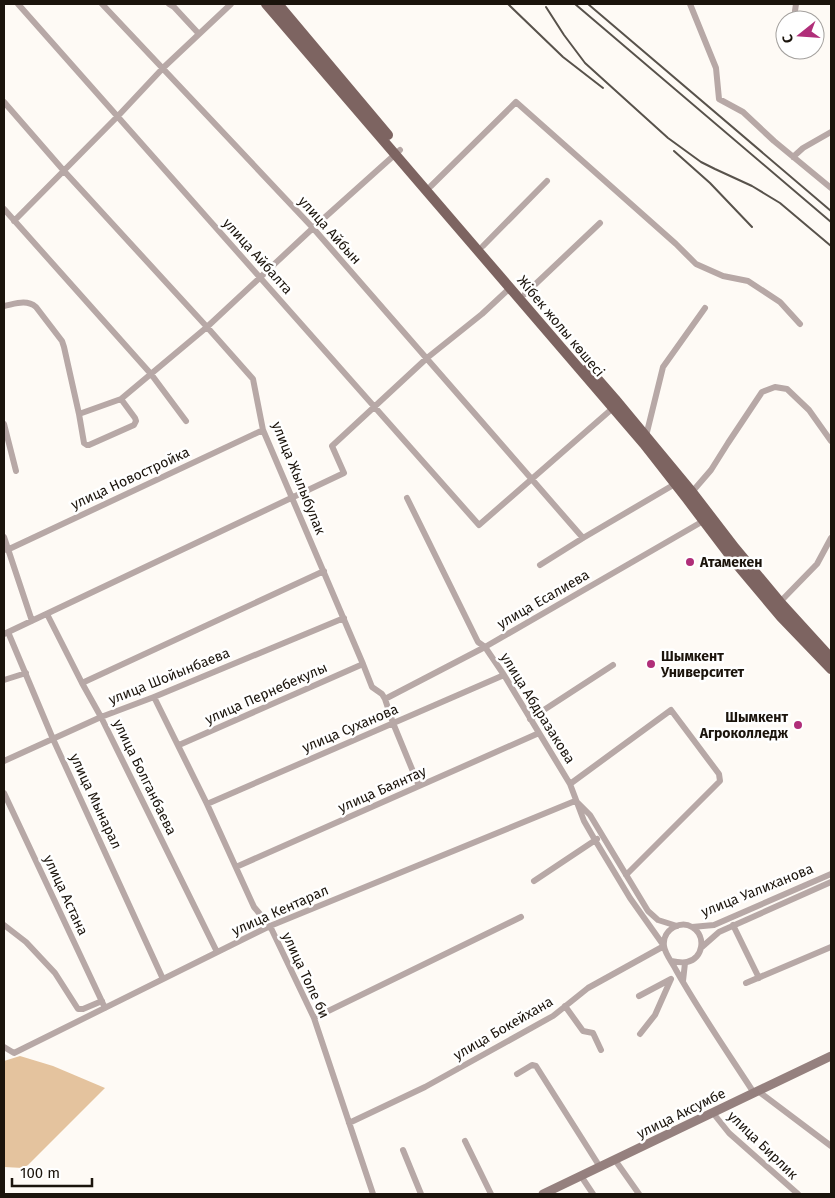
<svg xmlns="http://www.w3.org/2000/svg" width="835" height="1198" font-family="'Fira Sans',sans-serif">
	<style>
		.green { fill: #e4c39e }
		.lines { fill: none; stroke-linecap: round; stroke-linejoin: round }
		.minor { stroke: #b7a8a6; stroke-width: 6 }
		.secondary { stroke: #95807e; stroke-width: 9 }
		.primary { stroke: #7d6461; stroke-width: 10 }
		.rail { stroke: #58524b; stroke-width: 2 }
		.poi-dot { fill: #b02e79; stroke: #fff; stroke-width: 2 }
		.labels { text-anchor: middle; stroke-width: 5; stroke-linejoin: round; paint-order: stroke }
		.street-label { font-size: 14px; fill: #1b140c; stroke: #fff }
		.poi-label { font-size: 14px; font-weight: bold; fill: #1b140c; stroke: #fff; text-anchor: start }
	</style>
	<rect width="100%" height="100%" fill="#fefaf5"/>
	<path class="green" d="M20,1056L53,1066L105,1088L28,1165L23,1168L4,1167V1061Z"/>
	<g class="lines">
		<path class="minor" d="M18,4L479,525L613,408
			M102,4L313,228L583,538
			M169,4L174,7L199,34
			M690,4L716,68L719,99L743,112L774,141L831,188
			M795,11L796,4
			M4,102L64,171L207,327L253,379L263,430L363,664L372,687L382,694L385,699L393,723L419,786
			M793,157L803,148L831,132
			M431,186L516,102L676,244L696,264L723,276L748,281L780,302L800,324
			M4,209L151,374L186,421
			M14,221L118,116L163,68L231,4
			M483,246L547,181
			M525,294L600,223
			M4,306C15,304 26,299 36,307L62,341L64,347L79,414L121,399L207,327L313,228L400,150
			M79,414L84,443L87,445H89L134,425L136,421L135,418L121,399
			M4,424L16,471
			M646,436L663,367L705,308
			M692,492L711,470L728,443L762,392L775,387L787,389L809,410L831,441
			M4,537L32,621
			M7,550L263,430
			M540,565L583,538L675,484
			M780,602L817,564L831,538
			M47,614L82,683L101,717L217,952
			M8,632L53,739L163,979
			M4,634L344,473L332,446L427,358L482,314L510,288
			M4,680L26,673
			M82,683L324,571
			M154,697L207,804L254,907L270,926L314,1018L373,1194
			M385,699L485,647L705,520
			M530,719L613,665
			M179,745L363,664
			M4,761L101,717L154,697L344,618
			M570,784L671,710L719,774L720,781L626,875
			M4,793L105,1008
			M578,803L590,815L648,911L658,920L677,926
			M207,804L504,675
			M236,867L539,733
			M534,881L597,839
			M4,925L26,942L55,973L78,1009H83L102,1001
			M733,925L759,978
			M692,927L714,925L831,874
			M702,947L719,932L831,882
			M671,961C676,962 682,963 687,962C703,959 707,936 692,927C687,924 680,924 674,927C667,931 663,938 664,946C665,954 672,962 676,970C699,1011 728,1053 754,1093
			M683,981L685,963
			M746,983L831,947
			M639,996L671,979
			M565,1006L583,1031L593,1033L601,1050
			M314,1018L521,917
			M640,1034L655,1015L671,979
			M4,1047L14,1053L270,926L575,801
			M517,1074L532,1065L536,1066L600,1167
			M758,1091L831,1146
			M713,1113L729,1133L798,1194
			M349,1123L425,1087L553,1016L588,988L664,946L630,898L595,840L584,821L570,784L504,675L485,647L478,642L407,498
			M465,1141L491,1194
			M403,1150L421,1194
			M615,1160L639,1194
			M581,1176L593,1194"/>
		<path class="secondary" d="M543,1194L831,1056"/>
		<path class="primary" d="M266,4L644,444L687,499L734,561L781,617L831,669
			M278,4L388,135
			M588,368L615,399L692,492L735,548L780,602L831,658"/>
		<path class="rail" d="M508,4L563,57L603,88
			M575,4L831,222
			M588,4L831,211
			M546,7L564,35L585,63L668,138L701,162L715,169L752,186L780,203L831,246
			M674,151L710,183L752,227"/>
	</g>
	<g class="poi-dot">
		<circle cx="690" cy="562" r="5"/>
		<circle cx="651" cy="664" r="5"/>
		<circle cx="798" cy="725" r="5"/>
	</g>
	<g class="labels">
		<g class="street-label">
			<text transform="translate(330 230) rotate(48)" y="5">улица Айбын</text>
			<text transform="translate(258 256) rotate(48)" y="5">улица Айбалта</text>
			<text transform="translate(561 326) rotate(50)" y="5">Жібек жолы көшесі</text>
			<text transform="translate(130 478) rotate(-25)" y="5">улица Новостройка</text>
			<text transform="translate(299 478) rotate(68)" y="5">улица Жылыбулак</text>
			<text transform="translate(543 599) rotate(-30)" y="5">улица Есалиева</text>
			<text transform="translate(169 676) rotate(-22)" y="5">улица Шойынбаева</text>
			<text transform="translate(266 693) rotate(-24)" y="5">улица Пернебекулы</text>
			<text transform="translate(538 708) rotate(58)" y="5">улица Абдразакова</text>
			<text transform="translate(350 728) rotate(-23)" y="5">улица Суханова</text>
			<text transform="translate(145 777) rotate(64)" y="5">улица Болганбаева</text>
			<text transform="translate(382 789) rotate(-24)" y="5">улица Баянтау</text>
			<text transform="translate(96 801) rotate(65)" y="5">улица Мынарал</text>
			<text transform="translate(757 890) rotate(-22)" y="5">улица Уалиханова</text>
			<text transform="translate(66 895) rotate(65)" y="5">улица Астана</text>
			<text transform="translate(280 910) rotate(-24)" y="5">улица Кентарал</text>
			<text transform="translate(306 975) rotate(65)" y="5">улица Толе би</text>
			<text transform="translate(503 1028) rotate(-30)" y="5">улица Бокейхана</text>
			<text transform="translate(681 1113) rotate(-26)" y="5">улица Аксумбе</text>
			<text transform="translate(763 1145) rotate(44)" y="5">улица Бирлик</text>
		</g>
		<g class="poi-label">
			<text x="700" y="567">Атамекен</text>
			<text x="661" y="661">Шымкент<tspan x="661" dy="16">Университет</tspan></text>
			<text x="788" y="722" text-anchor="end">Шымкент<tspan x="788" dy="16">Агроколледж</tspan></text>
		</g>
	</g>
	<rect width="835" height="1198" fill="none" stroke="#1b140c" stroke-width="10"/>
	<g transform="translate(800 35) rotate(253)"><circle r="24" fill="#ffffff" stroke="#a4a19e"/>
	<path d="M0-4L9 19L0 12L-9 19Z" fill="#b02e79"/>
	<text y="-8" font-size="14" font-weight="bold" text-anchor="middle" fill="#1b140c">С</text>
	</g>
	<path d="M12 1178v8h80v-8" fill="none" stroke="#1b140c" stroke-width="2.5"/>
	<text x="20" y="1178" font-size="15" fill="#1b140c" stroke="#ffffff" stroke-width="4" paint-order="stroke">100 m</text>
</svg>
